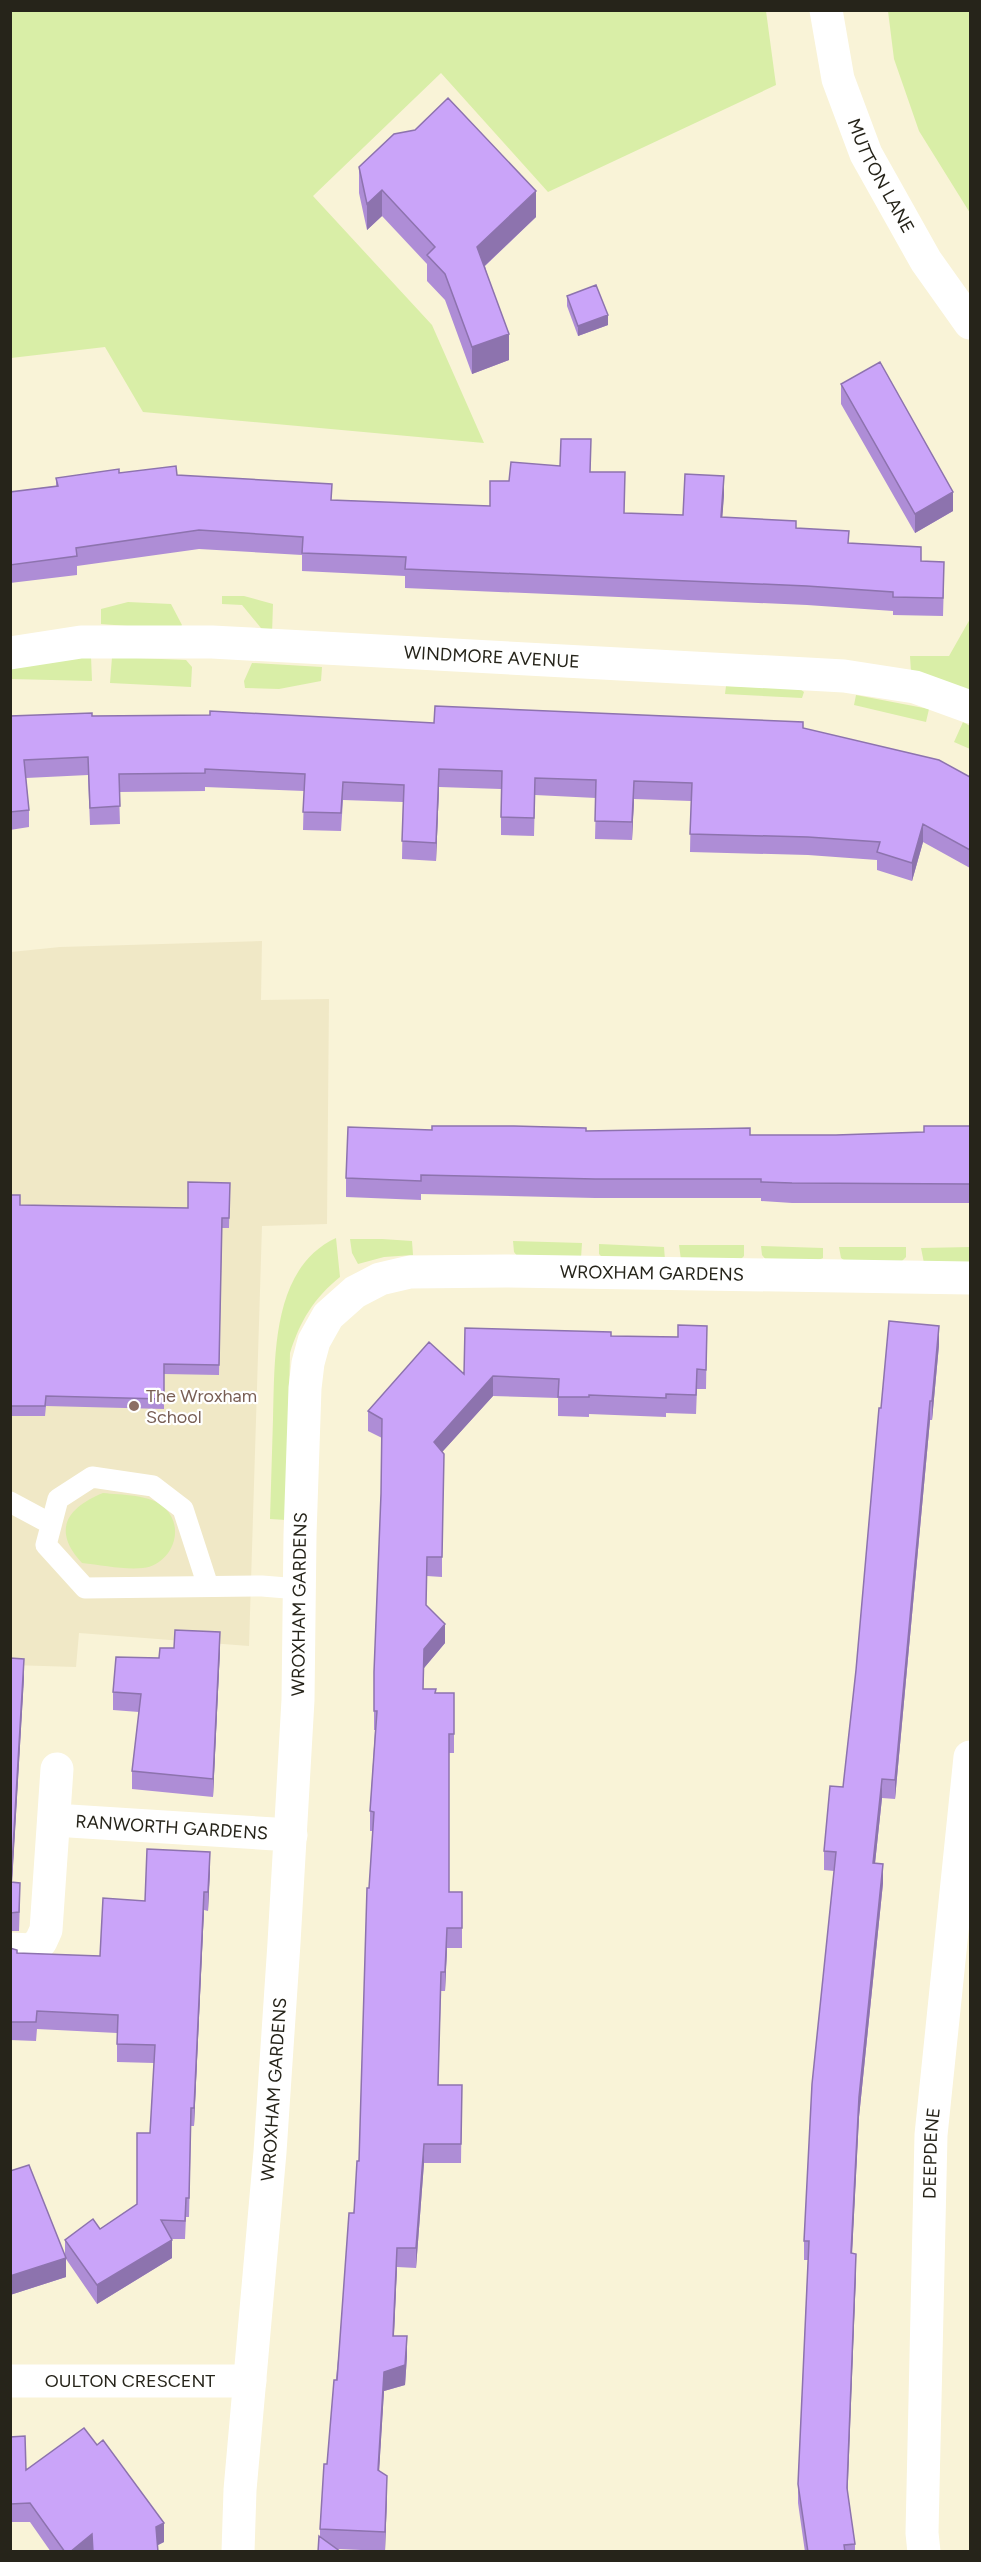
<svg xmlns="http://www.w3.org/2000/svg" width="981" height="2562" font-family="Figtree,sans-serif">
	<style>
		.built { fill: #f0e8c6 }
		.green { fill: #d9eea7 }
		.lines { fill: none; stroke-linecap: round; stroke-linejoin: round }
		.service { stroke: #fff; stroke-width: 21 }
		.minor { stroke: #fff; stroke-width: 33 }
		.secondary { stroke: #fff; stroke-width: 33 }
		.wall { fill: #ae8dd6 }
		.shaded-wall { fill: #8d73ae }
		.building { fill: #caa4f9; stroke: #8d73ae; stroke-width: 1.5 }
		.education-dot { fill: #8d6e63; stroke: #fff; stroke-width: 2 }
		.labels { text-anchor: middle; stroke-width: 4.5; stroke-linejoin: round; paint-order: stroke }
		.street-label { font-size: 18px; fill: #26241a; stroke: #fff }
		.education-label { font-size: 18px; fill: #785e54; stroke: #fff; text-anchor: start }
	</style>
	<rect width="100%" height="100%" fill="#f9f3d7"/>
	<path class="built" d="M262,941L261,1000L329,999L327,1224L262,1226L249,1646L79,1633L76,1667L11,1665V952L60,947Z"/>
	<path class="green" d="M10,11H766L776,85L548,192L441,73L313,196L432,325L484,443L143,412L105,347L11,358Z
		M888,11H970V213L919,131L894,59Z
		M222,596H244L273,604L272,634L265,633L242,605L222,604Z
		M128,602L171,604L182,625L179,630L101,624V609Z
		M970,619V691L911,672L910,656H949Z
		M91,656L92,681L11,679L10,667Z
		M112,657L186,660L192,667L191,687L110,683Z
		M252,663L322,667L321,681L279,689L245,688L244,681Z
		M726,686L800,689L804,692L802,698L725,694Z
		M856,695L929,709L926,722L854,705Z
		M963,722L970,726V749L954,742Z
		M336,1238L340,1277C314,1298 300,1321 290,1353L286,1520L270,1519C271,1486 272,1452 273,1419C275,1358 271,1268 336,1238Z
		M350,1239H382L412,1241L413,1255L384,1257L358,1264L352,1253Z
		M513,1241L582,1243L581,1258L518,1257L514,1252Z
		M599,1244L664,1247L665,1260L604,1259L599,1254Z
		M679,1245H744V1256L739,1261L681,1260Z
		M761,1246L823,1248V1258L814,1262L767,1261L762,1255Z
		M839,1247H906V1257L900,1263H848L841,1258Z
		M970,1247V1264L924,1263L921,1248Z
		M103,1493C121,1495 151,1494 165,1508C187,1530 170,1565 143,1568C124,1570 101,1565 82,1563C52,1531 66,1508 103,1493Z"/>
	<g class="lines">
		<path class="service" d="M10,1502L51,1524
			M208,1586L183,1509L153,1486L92,1477L58,1499L46,1545L85,1588L262,1586L299,1589"/>
		<g class="minor">
			<path id="s1" d="M10,653L81,642H212L844,676L915,687L970,707"/>
			<path id="s2" d="M54,1820L291,1835"/>
			<path d="M10,1949L33,1950L41,1941L46,1930L57,1769"/>
			<path id="s3" d="M10,2381H250"/>
			<path id="s4" d="M238,2552L240,2490L270,2152L284,1943L298,1700L300,1535L305,1388L308,1363L314,1341L328,1316L355,1292L380,1279L410,1272L506,1271L970,1278"/>
			<path id="s5" d="M924,2552L922,2533L931,2135L970,1757"/>
		</g>
		<path class="secondary" id="s6" d="M826,10L838,79L866,154L926,261L970,323"/>
	</g>
	<path class="wall" d="M359,167L536,217L485,266L509,360L472,374L445,300L427,281V264L382,216L367,230L359,193Z
		M567,296L608,325L578,336L567,306Z
		M841,384L953,511L915,533L841,404Z
		M591,458L590,472L624,513L683,515L724,495L722,517L796,528L849,543L921,561L944,581L943,616L893,615V611L807,605L405,588V576L302,571V555L199,549L77,566V575L10,583V492L56,486V478L119,473L177,475L332,500L490,506L509,481Z
		M10,716H92L434,723L803,728L970,777V868L923,842L912,881L877,870V860L808,855L690,852L691,801L634,799L632,840L595,839L596,798L535,795L534,836L501,835V789L439,787L436,861L402,859L403,802L343,800L341,831L303,830L304,791L205,787V791L119,792L120,824L90,825L88,775L26,778L29,810V827L10,830Z
		M970,1126V1203H792L761,1201V1198H595L421,1194V1200L346,1197V1178L432,1130L586,1131L750,1135H836L924,1132Z
		M230,1183L229,1228H222L219,1375L164,1374V1409L46,1406L45,1416H10V1195L20,1205L188,1208Z
		M707,1326L706,1389H697L696,1414L666,1413V1417L589,1414V1417L558,1416V1398L493,1396L442,1452V1577L427,1576L426,1606L445,1643L424,1668L423,1689L436,1693H454V1753H449V1892H462V1948H447L445,1991H441L438,2085H462L461,2163H424L416,2268L397,2267L394,2336L407,2356L405,2385L384,2391L379,2471L387,2495L385,2551L337,2549L320,2537V2529L359,2161L369,1888L373,1831H370V1811L375,1730H374V1672L381,1494L382,1438L368,1431V1411L464,1374L611,1336L678,1337Z
		M939,1345L932,1420H930L895,1799L882,1798L875,1863L883,1883L859,2117L852,2254L856,2273L847,2492L855,2544V2552H805L798,2503V2484L808,2260H804V2241L834,1871L824,1870V1851L843,1787L856,1670L881,1408Z
		M220,1650L213,1797L132,1789V1771L139,1712L113,1710V1692L159,1658Z
		M10,1658L24,1677L12,1882L20,1901L19,1931H10Z
		M210,1870L208,1911L204,1910L194,2126H191L189,2217H186L185,2239H171L172,2258L97,2304L66,2259V2277L10,2295V2171L65,2257V2240L100,2229L137,2204L150,2133L154,2063L117,2062V2033L37,2029L36,2041L10,2040V1948L17,1953L100,1956L145,1901Z
		M10,2437L26,2470L164,2542L158,2545V2552H51L30,2522H10Z"/>
	<path class="shaded-wall" d="M382,190V216L367,230V204Z
		M536,191V217L477,273V247Z
		M608,315V325L578,336V326Z
		M509,334V360L472,374V347Z
		M724,476V495L721,536V517Z
		M953,492V511L915,533V514Z
		M439,769V787L436,861V843Z
		M634,781V799L632,840V822Z
		M923,824V842L912,881V863Z
		M939,1326V1345L932,1420V1401Z
		M493,1376V1396L434,1461V1442Z
		M930,1401V1420L895,1799V1780Z
		M445,1624V1643L424,1668L423,1708L424,1649Z
		M220,1632V1650L213,1797V1779Z
		M24,1659V1677L11,1901V1882Z
		M882,1779V1798L873,1882V1863Z
		M210,1852V1870L208,1911V1892Z
		M883,1864V1883L859,2117L851,2273V2253L859,2097Z
		M204,1892V1910L194,2126V2108Z
		M447,1928V1948L445,1991V1972Z
		M424,2144V2163L416,2268V2248Z
		M172,2240V2258L97,2304V2285Z
		M397,2248V2267L393,2355V2336Z
		M856,2254V2273L847,2507V2488Z
		M66,2258V2277L10,2295V2276Z
		M407,2336V2356L405,2385L384,2391L378,2489V2470L384,2372Z
		M387,2476V2495L385,2551V2532Z
		M164,2523V2542L156,2546V2527Z
		M92,2534V2552H70Z"/>
	<path class="building" d="M448,98L536,191L477,247L509,334L472,347L445,274L427,255L435,247L382,190L367,204L359,167L394,134L415,130Z
		M596,285L608,315L578,326L567,296Z
		M880,362L953,492L915,514L841,384Z
		M561,439H591L590,472H625L624,513L683,515L685,474L724,476L721,517L796,521V528L849,531L848,543L921,547V561L944,562L943,598L893,597V592L807,586L405,569L406,557L302,553L303,537L199,530L76,548L77,556L10,565V492L58,486L56,478L119,469V473L176,466L177,475L332,484L331,500L490,506V481H509L511,462L560,466Z
		M435,706L803,722V728L939,760L970,777V850L923,824L912,863L877,852L880,842L808,837L690,834L692,783L634,781L632,822L595,821L596,780L535,778L534,818L501,817L502,771L439,769L436,843L402,841L404,785L343,782L341,813L303,812L305,774L205,769V773L119,774L120,806L90,808L88,757L24,760L29,810L10,812V716L92,713V716L210,715V711L434,723Z
		M432,1126H514L586,1128V1131L750,1128V1135H836L924,1132V1126H970V1184L792,1183L761,1182V1179H595L421,1175V1181L346,1178L348,1127L432,1130Z
		M188,1182L230,1183L229,1218H222L219,1365L164,1364V1399L46,1396L45,1406H10V1195H20V1205L188,1208Z
		M889,1321L939,1326L932,1401H930L895,1780L882,1779L873,1863L883,1864L859,2097L851,2253L856,2254L847,2488L855,2544L844,2545L845,2552H808L798,2484L809,2241H804L812,2084L836,1852L824,1851L830,1786L843,1787L856,1670L879,1408H881Z
		M678,1325L707,1326L706,1370L697,1369L696,1395L666,1394V1398L589,1395V1397H558L559,1379L493,1376L434,1442L444,1454L442,1557H427L426,1605L445,1624L424,1649L423,1689H436L435,1693H454V1734H449V1892H462V1928H447L445,1972H441L438,2085H462L461,2144H424L416,2248H397L393,2336H407L405,2365L384,2372L378,2470L387,2476L385,2532L320,2529L324,2464H327L334,2380H337L349,2213H354L357,2161H359L367,1888H369L374,1812L370,1811L377,1711H374V1672L381,1494L382,1419L368,1411L429,1342L464,1374L465,1328L611,1332V1336L678,1337Z
		M175,1630L220,1632L213,1779L132,1771L141,1694L113,1692L116,1657L159,1658L160,1648H174Z
		M10,1658L24,1659L11,1882L20,1883L19,1912L10,1913Z
		M147,1849L210,1852L208,1892H204L194,2108H191L189,2198H186L185,2221L161,2220L172,2240L97,2285L65,2240L93,2219L100,2229L137,2204V2133H150L155,2045L117,2044L118,2015L37,2011L36,2022H10V1948L17,1950V1953L100,1956L103,1898L145,1901Z
		M29,2165L66,2258L10,2276V2171Z
		M84,2428L97,2445L103,2440L164,2523L156,2527L158,2552H93L92,2534L70,2552H65L30,2503L10,2504V2437L25,2436L26,2470Z
		M319,2536L341,2552H318Z"/>
	<circle class="education-dot" cx="134" cy="1406" r="6"/>
	<g class="labels">
		<g class="street-label">
			<text dy="6" stroke="none"><textPath href="#s6" startOffset="176">MUTTON LANE</textPath></text>
			<text dy="6" stroke="none"><textPath href="#s1" startOffset="483">WINDMORE AVENUE</textPath></text>
			<text dy="6" stroke="none"><textPath href="#s4" startOffset="1580">WROXHAM GARDENS</textPath></text>
			<text dy="6" stroke="none"><textPath href="#s4" startOffset="950">WROXHAM GARDENS</textPath></text>
			<text dy="6" stroke="none"><textPath href="#s2" startOffset="118">RANWORTH GARDENS</textPath></text>
			<text dy="6" stroke="none"><textPath href="#s4" startOffset="464">WROXHAM GARDENS</textPath></text>
			<text dy="6" stroke="none"><textPath href="#s5" startOffset="399">DEEPDENE</textPath></text>
			<text dy="6" stroke="none"><textPath href="#s3" startOffset="120">OULTON CRESCENT</textPath></text>
		</g>
		<g class="education-label">
			<text x="146" y="1402">The Wroxham<tspan x="146" dy="21">School</tspan></text>
		</g>
	</g>
	<rect width="981" height="2562" fill="none" stroke="#26241a" stroke-width="24"/>
</svg>
